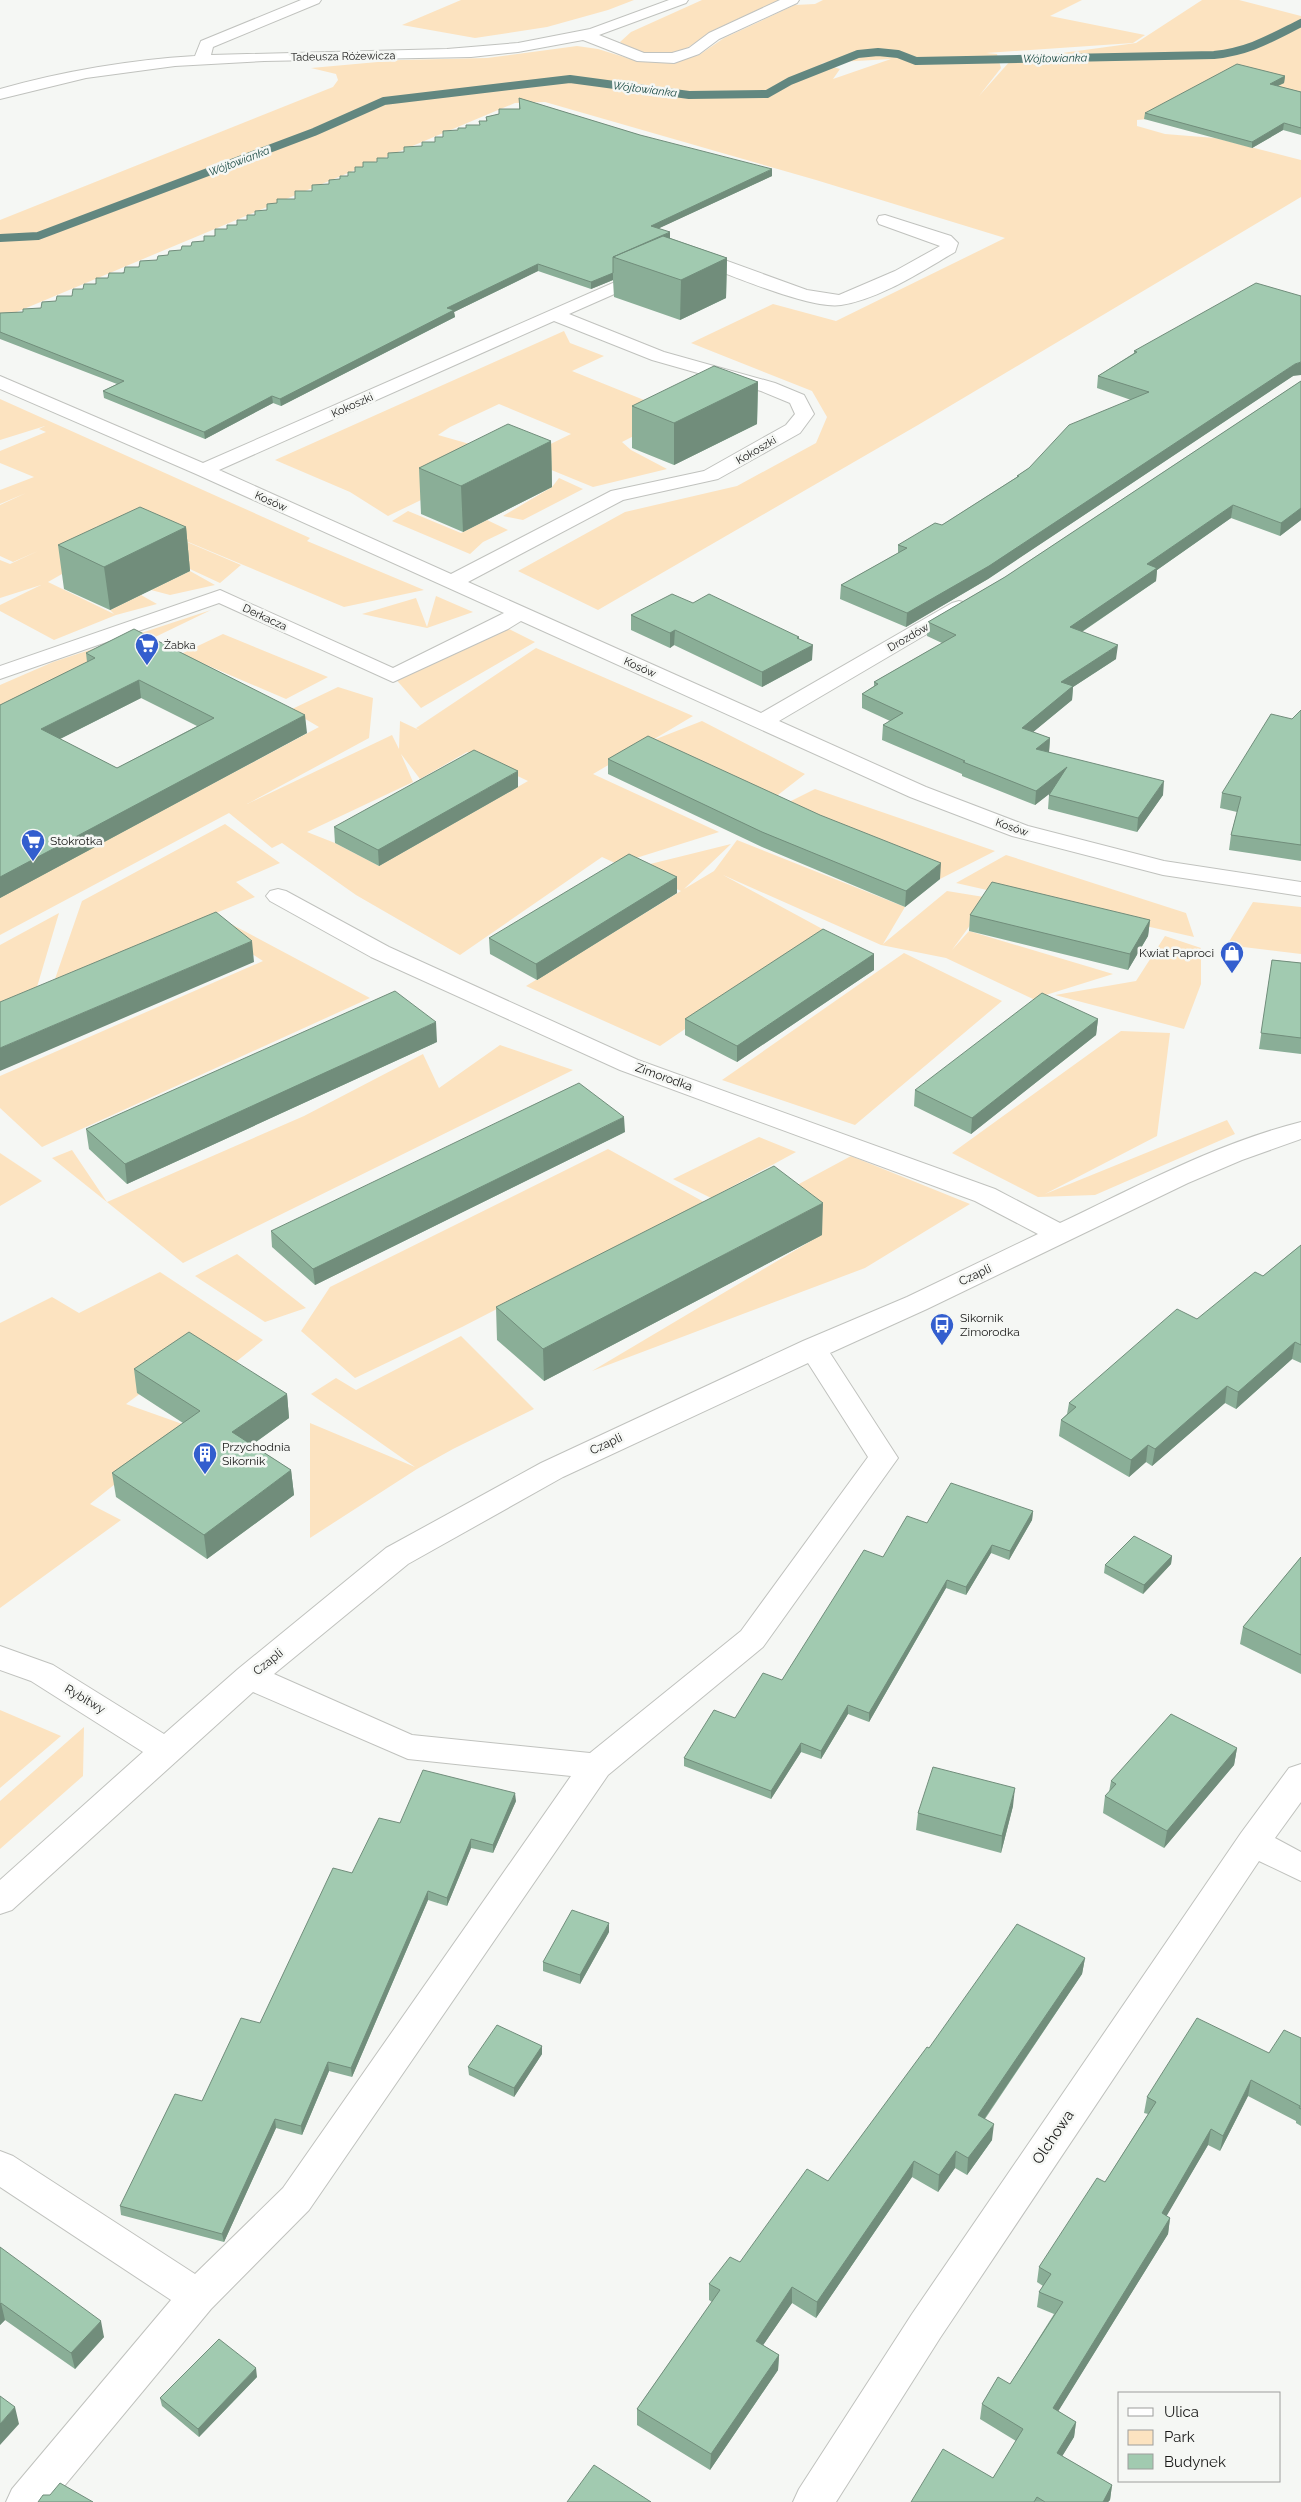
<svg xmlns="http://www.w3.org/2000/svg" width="1301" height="2502" font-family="Raleway,sans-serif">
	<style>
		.green { fill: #fce3c0; fill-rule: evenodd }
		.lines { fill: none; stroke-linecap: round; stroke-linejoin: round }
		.stream { stroke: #628780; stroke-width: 8 }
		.minor-casing { stroke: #c0c2be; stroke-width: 2 }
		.minor { fill: #fff; fill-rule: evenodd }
		.wall { fill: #8aae97; fill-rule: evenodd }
		.shaded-wall { fill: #718d7b }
		.building { fill: #a1cab0; stroke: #718d7b; fill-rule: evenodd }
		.labels { text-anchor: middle; stroke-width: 5; stroke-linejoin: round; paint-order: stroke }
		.far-street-label { font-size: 11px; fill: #191918; stroke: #f5f7f4 }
		.far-water-label { font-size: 11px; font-style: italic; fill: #1b4a44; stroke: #f5f7f4 }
		.far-poi-label { font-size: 11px; fill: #191918; stroke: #f5f7f4; text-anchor: start }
		.poi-label { font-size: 12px; fill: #191918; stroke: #f5f7f4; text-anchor: start }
		.street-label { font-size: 12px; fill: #191918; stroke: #f5f7f4 }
		.near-street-label { font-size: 15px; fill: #191918; stroke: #f5f7f4 }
	</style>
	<rect width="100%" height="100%" fill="#f5f7f4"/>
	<path class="green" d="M461,0H634L608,10L547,27L475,38L402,25Z
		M702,0H779L716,29L687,48L672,54L635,52L620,42L631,32Z
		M823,0H1082L1050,16L1145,35L1133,43L986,53L997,54L1001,68L979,96L1011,60L1136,43L1202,0H1239L1301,16V95L1228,111L1137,120V126L1165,134L1215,138L1301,160V197L918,425L598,610L518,571L625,512L737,486L816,443L827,417L812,391L691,343L773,304L836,321L1005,238L816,180L545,102L515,103L0,319V220L333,87L338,80L336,74L311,68L400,60L487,58L577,46L598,49L637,61H674L699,55L724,38L795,5L815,4ZM891,59L833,79L840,69L821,63Z
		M564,331L570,343L604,356L572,371L644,400L671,417L622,442L631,450L667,469L593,487L522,458L571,434L499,404L450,427L438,435L512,456L388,516L350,492L275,460Z
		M0,399L310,538L307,541L424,590L344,607L133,519L241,565L220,583L95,525L118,542L48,582L114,614L110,610L141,595L157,604L116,615L54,640L0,611V605L41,585L0,598V560L10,564L38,551L13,562L0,556V505L26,493L0,504V490L34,477L0,463V451L46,432L39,429L45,426L0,440Z
		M559,478L583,489L523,520L503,516L552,487Z
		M408,511L461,533L487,520L508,530L483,542L470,554L392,521Z
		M190,571L215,585L170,595L151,590Z
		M436,596L473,612L427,628L362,614L416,598L427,627Z
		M211,610L0,712V685L53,662Z
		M501,625L535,642L421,708L393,676Z
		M223,634L328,677L286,699L181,654Z
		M536,648L693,716L651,741L702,721L805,774L765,805L646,743L593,774L719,832L617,864L602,857L460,955L356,895L282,843L272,848L229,813L0,935V897L319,727L290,710L338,687L373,698L369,738L247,804L392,735L399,749L400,721L419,730L416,728ZM467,752L528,781L379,866L335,843L307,832L413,782L401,754L420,779Z
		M815,789L995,851L940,879L771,811Z
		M225,824L280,863L236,882L255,897L55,979L82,901Z
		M737,840L905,907L883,944L947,891L990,898L952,950L969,931L1113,974L1033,999L946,958L881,945L723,875L828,932L660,1046L526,986L681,891L630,869L731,844L684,889L714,871Z
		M1006,855L1186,913L1194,937L956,883Z
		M1253,902L1301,907V954L1227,945Z
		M59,913L37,987L0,1002V945Z
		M231,924L370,998L42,1147L0,1108V1076L263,961L211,928Z
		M1165,936L1201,948V984L1184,1029L1055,995L1136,981Z
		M904,953L1002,1001L855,1125L722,1080Z
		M1121,1031L1170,1033L1157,1136L1045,1194L1227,1120L1235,1134L1095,1195L1038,1197L952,1153Z
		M500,1045L573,1070L183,1263L52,1158L72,1150L107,1202L304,1116L423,1054L439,1088Z
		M759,1137L796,1152L711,1198L673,1179Z
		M608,1149L704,1202L462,1327L355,1378L301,1331L330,1287Z
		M0,1153L42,1181L0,1206Z
		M851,1156L970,1204L865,1268L592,1371L821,1235L773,1198Z
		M237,1254L306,1308L265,1322L195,1276Z
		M160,1272L263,1340L232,1365L202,1348L126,1404L188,1426L90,1504L121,1520L0,1608V1323L52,1297L79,1313Z
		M461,1336L534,1409L453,1449L417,1469L310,1538V1423L415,1467L311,1394L336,1378L356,1390Z
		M0,1710L61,1736L0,1788Z
		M84,1727L83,1776L0,1849V1801Z"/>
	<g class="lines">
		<path class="stream" d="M0,238L38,236L314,132L384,101L570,79L689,95L767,94L790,81L858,54L878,52L898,54L916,61L1214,55C1250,51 1269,39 1301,23"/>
		<g class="minor-casing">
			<path id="minor" d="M301,0H321L319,3L213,47L211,55L447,49L518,43L590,29L669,0H688L686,3L599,35L644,53H672L689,48L709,33L780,0H799L797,3L719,39L699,54L674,63L637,61L583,40L518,52L471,57L264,61L175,66L86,78L0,99V89C64,71 129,60 195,56L201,41Z
				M885,215L951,236L958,243L955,252C922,271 880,299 841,305C809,310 719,270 685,258L682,254L685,250H697L807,290L839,295L895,271L940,246L879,224L877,220L879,216Z
				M647,268L653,269L656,273L653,277L569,314L664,352L775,383L804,395L814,414L800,433L718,479L623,500L468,582L761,713L952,603L959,601L966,603L969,607L966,611L779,721L926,787L1028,826L1164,861L1301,882V896L1163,875L1012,836L910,797L521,621L508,629L393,682L219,603L0,679V666L220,590L393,668L504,613L196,474L0,389V376L203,463ZM554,321L652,360L761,391L790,403L795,414L786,425L704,471L611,491L451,574L219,470Z
				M278,889L286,891L389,947L638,1060L995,1189L1060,1223C1138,1186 1217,1143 1301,1122V1139L1242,1160L1188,1183L927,1309L830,1353L898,1458L763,1647L608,1775L309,2210L211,2309L51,2502H6L12,2489L171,2300L0,2187V2151L13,2156L195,2274L283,2188L571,1776L408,1759L253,1692L12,1910L0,1914V1880L143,1752L31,1681L0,1670V1646L53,1665L164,1734L238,1669L386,1548L541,1463L803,1341L907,1297L1038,1234L975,1201L620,1070L371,957L270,901L266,896L270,891ZM808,1363L868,1457L741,1631L590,1753L412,1735L274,1674L408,1564L563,1477Z
				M1301,1764V1802L1275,1838L1301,1852V1881L1259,1861L940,2338L836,2502H793L799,2489L912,2314L1241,1833L1289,1768Z"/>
		</g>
		<use href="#minor" class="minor"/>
	</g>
	<path class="wall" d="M1285,76L1284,83L1278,86L1301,92V135L1283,130L1252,148L1144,119L1145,113Z
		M519,98L772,176L659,228L670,238L727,258L726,298L680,320L614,297L613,280L591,289L538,271L454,312L455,317L281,406L273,403L205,439L104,398L103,391L117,384L0,339V313L23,312L41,308L56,301L72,296L83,289L108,278L157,260L204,241L227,229L247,220L255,215L267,210L277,203L295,199L348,176L363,167L435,142L458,130L466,128L480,125L486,121V117L499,114V109H519Z
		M1134,351L1293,376L988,579L906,627L840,599L841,585L898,553V545L942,525L1017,477V476L1131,400L1097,388L1098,376L1134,353Z
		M1301,381V520L1280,536L1231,518L1157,570L1156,581L1082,632L1116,659L1073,687L1072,700L1033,732L1050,738L1049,752L1163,795L1137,832L1048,809L1049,795L1050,793L1035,805L962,776V774L882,740L883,725L890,721L862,708V694L874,686V682L942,643L927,636L928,622L1005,577Z
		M758,382L757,424L674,465L632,448V406Z
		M551,441L552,487L463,532L421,514L419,468Z
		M186,527L190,571L110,610L64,589L58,545Z
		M693,603L799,637V639L812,660L762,687L674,645L670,648L631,630V615Z
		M86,653L307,733L0,898V705L87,662ZM141,698L197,726L117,768L60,739Z
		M1301,710V861L1229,850L1231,835L1237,812L1220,808L1222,793Z
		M608,759L940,879L905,907L762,847L608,774Z
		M518,787L379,866L335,843L334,827Z
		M677,877V893L537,980L490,954L489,938Z
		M970,915L1150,920L1148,936L1128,970L969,931Z
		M874,954V970L737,1062L685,1035V1019Z
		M1272,960L1301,963V1054L1259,1049Z
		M1098,1019L1096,1035L971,1134L914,1106L915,1090Z
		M437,1042L127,1184L89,1149L86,1129Z
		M625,1132L315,1285L272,1247L271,1231Z
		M822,1235L544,1381L497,1340L496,1307Z
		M1301,1245V1363L1292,1359L1236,1409L1225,1403L1152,1466L1146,1462L1129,1477L1059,1436L1061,1420L1067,1414L1069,1403L1263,1276Z
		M134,1369L287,1394L289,1418L252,1445L291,1470L294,1495L207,1559L116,1497L112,1473L183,1423L137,1393Z
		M1033,1511L1032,1520L1009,1560L991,1553L966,1595L946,1588L869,1722L848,1714L821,1759L801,1752L771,1799L684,1766V1758L735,1718L782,1680L883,1557L927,1523Z
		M1172,1556L1171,1564L1143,1594L1104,1573L1105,1565Z
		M1301,1557V1674L1240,1644L1243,1627Z
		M1237,1748L1234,1765L1164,1848L1103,1813L1105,1796L1109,1792L1111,1781Z
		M516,1801L493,1853L471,1848L447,1906L428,1900L352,2077L329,2071L302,2135L276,2128L224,2242L121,2215L120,2206L202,2101L260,2023L352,1873L400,1823Z
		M1013,1806L1001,1853L916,1830L918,1813Z
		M609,1932L580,1984L543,1971V1962Z
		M1085,1958L1082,1974L985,2119L992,2140L967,2175L955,2168L938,2192L912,2177L816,2318L792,2303L763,2345L779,2355L778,2370L710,2470L637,2425V2409L712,2302L709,2300V2284L740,2262L828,2181L929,2048Z
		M1301,2038V2126L1296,2123V2121L1248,2096L1220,2151L1208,2145L1166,2216L1170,2218L1168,2234L1058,2411L1076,2422L1074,2437L1062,2456L1112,2485L1110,2500L1108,2502H911L993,2478L1016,2441L980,2419L982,2404L1010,2384L1054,2314L1037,2307L1039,2292L1043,2286L1037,2282L1039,2267L1105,2182L1148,2114L1144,2113L1147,2097L1269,2053Z
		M542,2046V2054L514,2097L469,2075L468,2067Z
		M0,2247L104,2337L75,2369L5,2320L0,2325Z
		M257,2377L199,2437L162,2406L160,2398Z"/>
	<path class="shaded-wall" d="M1285,76L1284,83L1269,90L1270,84Z
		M1284,123L1283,130L1252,148V142Z
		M772,169V176L651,232V226Z
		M670,232V239L624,254Z
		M727,258L726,298L680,320L681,280Z
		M538,264V271L454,312L455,317L281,406L280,399L447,308Z
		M613,273V280L591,289V282Z
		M1301,362V375L1293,376L988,579L906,627L907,613L1295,364Z
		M758,382L757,424L674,465V423Z
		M272,396L273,403L205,439L204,432Z
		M551,441L552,487L463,532L461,486Z
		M1233,505L1231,518L1157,570L1156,581L1068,641L1070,627L1147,564Z
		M1301,508V520L1280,536L1281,523Z
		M186,527L190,571L110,610L104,567Z
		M675,630L674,645L670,648V633Z
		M813,645L812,660L762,687V672Z
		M1118,645L1116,659L1073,687L1072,700L1021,742L1022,728L1061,682Z
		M139,680L141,698L44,747L41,729Z
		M305,715L307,733L0,898V877Z
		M1050,738L1049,752L1036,749Z
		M1067,767L1066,781L1035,805L1036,791Z
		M518,771V787L379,866L378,850Z
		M1164,781L1163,795L1137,832L1138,818Z
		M941,863L940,879L905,907L906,891Z
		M677,877V893L537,980L536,964Z
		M1150,920L1148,936L1128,970L1130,954Z
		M252,941L254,962L0,1071V1048Z
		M874,954V970L737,1062V1046Z
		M1098,1019L1096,1035L971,1134L972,1118Z
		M436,1022L437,1042L127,1184L125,1164Z
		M624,1117L625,1132L315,1285L313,1269Z
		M823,1203L822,1235L544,1381L543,1349Z
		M1295,1342L1292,1359L1236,1409L1238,1392Z
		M1227,1386L1225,1403L1152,1466L1155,1449Z
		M287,1394L289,1418L235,1457L232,1432Z
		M1148,1445L1146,1462L1129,1477L1131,1460Z
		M291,1470L294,1495L207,1559L204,1535Z
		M1033,1511L1032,1520L1009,1560L1010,1551Z
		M992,1545L991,1553L966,1595V1587Z
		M1172,1556L1171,1564L1143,1594L1144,1585Z
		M947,1580L946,1588L869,1722V1713Z
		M848,1705V1714L821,1759V1751Z
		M801,1743V1752L771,1799V1791Z
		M1237,1748L1234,1765L1164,1848L1167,1831Z
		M1015,1788L1013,1806L1001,1853L1002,1836Z
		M515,1793L516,1801L493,1853V1845Z
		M471,1839V1848L447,1906V1898Z
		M428,1891V1900L352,2077L351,2068Z
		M609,1923V1932L580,1984V1975Z
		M1085,1958L1082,1974L976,2131L978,2115Z
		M542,2046V2054L514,2097V2088Z
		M328,2062L329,2071L302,2135L301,2126Z
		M1251,2080L1248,2096L1220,2151L1223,2136Z
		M275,2119L276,2128L224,2242L222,2234Z
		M994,2124L992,2140L967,2175L968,2158Z
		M1211,2129L1208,2145L1159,2229L1162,2213Z
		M956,2151L955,2168L938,2192L939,2175Z
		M914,2161L912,2177L816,2318L817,2302Z
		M1170,2218L1168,2234L1051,2423L1053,2408Z
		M792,2287V2303L755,2357L756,2341Z
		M1,2303L5,2320L0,2325V2304Z
		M101,2321L104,2337L75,2369L71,2353Z
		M779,2355L778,2370L710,2470L711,2454Z
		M256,2368L257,2377L199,2437L198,2429Z
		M15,2407L19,2424L0,2445V2424Z
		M1076,2422L1074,2437L1055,2468L1057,2453Z
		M1112,2485L1110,2500L1108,2502H1103Z"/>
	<path class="building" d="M1237,64L1285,76L1270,84L1301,92V128L1284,123L1252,142L1145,113Z
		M519,98L640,135L772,169L651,226L670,232L613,257V273L591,282L538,264L447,308L454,310L280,399L272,396L204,432L103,391L124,381L0,332V313L23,312V309L41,308L42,302L56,301L57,296H72L73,289H83L84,284H96V278H108L109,273H124L125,267H139L140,261L157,260L158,256L168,255L169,251L181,250L182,246H191L192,242L204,241V236H215V229H227V225H237V220H247V215H255V211L267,210V204L277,203V199H295V191H312V185L329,184V180L340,179V176H348V172H355V167H363V162H377V158H388V153L404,152V147L422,146V142H435V137H443V131L458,130V128H466V125H480L479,121H487L486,117L499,114V109H520Z
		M663,236L727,258L681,280L613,257Z
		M1256,283L1301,296V362L1295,364L989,566L907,613L841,585L907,548L898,545L935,523L942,525L1019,476H1017L1029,468L1069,425L1149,392L1098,376L1137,352L1134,351Z
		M714,366L758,382L674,423L632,406Z
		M1301,381V508L1281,523L1233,505L1147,564L1157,568L1070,627L1118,645L1061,682L1073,686L1022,728L1050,738L1036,749L1164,781L1138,818L1049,795L1067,767L1036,791L963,762L965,761L883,725L903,713L862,694L878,684L874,682L956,635L928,622L1005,577Z
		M508,424L551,441L461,486L419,468Z
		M140,507L186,527L104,567L58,545Z
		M672,594L693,603L709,594L799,637L797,638L813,645L762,672L675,630L670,633L631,615Z
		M134,629L305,715L0,877V705L95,658L86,653ZM139,680L214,718L117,768L41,729Z
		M1301,710V845L1231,835L1241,797L1222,793L1271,714L1292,719Z
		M648,736L820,815L941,863L906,891L762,832L608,759Z
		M474,750L518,771L378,850L334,827Z
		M629,854L677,877L536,964L489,938Z
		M992,882L1150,920L1130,954L970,915Z
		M216,912L252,941L0,1048V1002Z
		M823,929L874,954L737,1046L685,1019Z
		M1272,960L1301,963V1038L1261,1033Z
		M395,991L436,1022L125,1164L86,1129Z
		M1042,993L1098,1019L972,1118L915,1090Z
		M579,1083L624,1117L313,1269L271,1231Z
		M774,1166L823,1203L543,1349L496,1307Z
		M1301,1245V1345L1295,1342L1238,1392L1227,1386L1155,1449L1148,1445L1131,1460L1061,1420L1076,1407L1069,1403L1177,1309L1197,1319L1255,1272L1263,1276Z
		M189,1332L287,1394L232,1432L291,1470L204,1535L112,1473L200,1411L134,1369Z
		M951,1483L1033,1511L1010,1551L992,1545L966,1587L947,1580L869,1713L848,1705L821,1751L801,1743L771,1791L684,1758L714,1710L735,1718L763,1673L782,1680L864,1550L883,1557L907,1516L927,1523Z
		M1134,1536L1172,1556L1144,1585L1105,1565Z
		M1301,1557V1655L1243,1627Z
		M1171,1714L1237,1748L1167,1831L1105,1796L1116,1784L1111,1781Z
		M933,1767L1015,1788L1002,1836L918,1813Z
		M423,1770L515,1793L493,1845L471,1839L447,1898L428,1891L351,2068L328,2062L301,2126L275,2119L222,2234L120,2206L175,2094L202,2101L241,2018L260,2023L333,1868L352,1873L379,1818L400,1823Z
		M572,1910L609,1923L580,1975L543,1962Z
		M1017,1924L1085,1958L978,2115L994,2124L968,2158L956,2151L939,2175L914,2161L817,2302L792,2287L756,2341L779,2355L711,2454L637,2409L720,2290L709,2284L730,2257L740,2262L807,2169L828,2181L927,2047L929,2048Z
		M1197,2018L1269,2053L1284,2030L1301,2038V2109L1299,2108L1300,2106L1251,2080L1223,2136L1211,2129L1162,2213L1170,2218L1053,2408L1076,2422L1057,2453L1112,2485L1103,2502H1045L1037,2497L1034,2502H911L943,2449L993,2478L1023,2429L982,2404L998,2377L1010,2384L1063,2302L1039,2292L1051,2274L1039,2267L1097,2178L1105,2182L1156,2102L1147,2097Z
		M497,2025L542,2046L514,2088L468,2067Z
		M0,2247L101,2321L71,2353L1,2303L0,2304Z
		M219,2339L256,2368L198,2429L160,2398Z
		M0,2396L15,2407L0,2424Z
		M594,2465L651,2502H567Z
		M60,2483L93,2502H38L43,2495H50Z"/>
	<defs>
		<g id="supermarket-pin" transform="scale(1.25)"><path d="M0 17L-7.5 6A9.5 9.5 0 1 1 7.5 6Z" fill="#335ece" stroke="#f5f7f4"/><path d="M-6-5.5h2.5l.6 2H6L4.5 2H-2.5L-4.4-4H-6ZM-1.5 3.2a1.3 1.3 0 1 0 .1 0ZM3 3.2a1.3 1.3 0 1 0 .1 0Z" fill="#fff"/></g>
		<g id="shop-pin" transform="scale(1.25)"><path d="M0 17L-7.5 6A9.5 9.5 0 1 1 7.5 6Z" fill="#335ece" stroke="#f5f7f4"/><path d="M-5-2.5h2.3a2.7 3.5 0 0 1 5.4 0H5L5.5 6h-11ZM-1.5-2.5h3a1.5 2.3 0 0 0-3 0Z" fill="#fff"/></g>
		<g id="bus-pin" transform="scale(1.25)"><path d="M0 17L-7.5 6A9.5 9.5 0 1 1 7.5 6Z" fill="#335ece" stroke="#f5f7f4"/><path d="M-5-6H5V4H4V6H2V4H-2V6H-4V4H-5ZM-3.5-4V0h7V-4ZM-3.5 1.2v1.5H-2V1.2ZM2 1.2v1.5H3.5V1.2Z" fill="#fff"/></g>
		<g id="building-pin" transform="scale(1.25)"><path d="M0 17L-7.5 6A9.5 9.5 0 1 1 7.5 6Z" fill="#335ece" stroke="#f5f7f4"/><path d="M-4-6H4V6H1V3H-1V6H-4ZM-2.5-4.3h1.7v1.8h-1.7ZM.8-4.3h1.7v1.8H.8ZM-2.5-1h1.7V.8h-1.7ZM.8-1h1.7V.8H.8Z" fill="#fff"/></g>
	</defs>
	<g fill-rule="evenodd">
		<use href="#supermarket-pin" x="147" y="645"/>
		<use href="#supermarket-pin" x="33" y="841"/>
		<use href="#shop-pin" x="1232" y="953"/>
		<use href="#bus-pin" x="942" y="1325"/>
		<use href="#building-pin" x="205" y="1454"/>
	</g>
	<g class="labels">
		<g class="far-street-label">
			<text transform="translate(343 56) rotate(-1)" y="4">Tadeusza Różewicza</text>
			<text transform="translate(352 405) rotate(-24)" y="4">Kokoszki</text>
			<text transform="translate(756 450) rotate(-30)" y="4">Kokoszki</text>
			<text transform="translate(271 501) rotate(24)" y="4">Kosów</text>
			<text transform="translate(265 617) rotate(25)" y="4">Derkacza</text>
			<text transform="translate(908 637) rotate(-30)" y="4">Drozdów</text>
			<text transform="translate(640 667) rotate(24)" y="4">Kosów</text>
			<text transform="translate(1012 827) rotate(19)" y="4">Kosów</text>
		</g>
		<g class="far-water-label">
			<text transform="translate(1055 58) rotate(-1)" y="4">Wójtowianka</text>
			<text transform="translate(645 89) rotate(7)" y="4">Wójtowianka</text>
			<text transform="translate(239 161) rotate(-21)" y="4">Wójtowianka</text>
		</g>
		<g class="far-poi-label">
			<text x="164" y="649">Żabka</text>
		</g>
		<g class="poi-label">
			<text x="50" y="845">Stokrotka</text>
			<text x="1214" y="957" text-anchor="end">Kwiat Paproci</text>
			<text x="960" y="1322">Sikornik<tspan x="960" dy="14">Zimorodka</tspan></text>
			<text x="222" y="1451">Przychodnia<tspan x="222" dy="14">Sikornik</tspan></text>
		</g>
		<g class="street-label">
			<text transform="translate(664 1077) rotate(20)" y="4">Zimorodka</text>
			<text transform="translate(975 1275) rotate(-25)" y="4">Czapli</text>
			<text transform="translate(606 1444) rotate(-25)" y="4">Czapli</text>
			<text transform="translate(268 1662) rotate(-39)" y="4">Czapli</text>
			<text transform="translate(85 1699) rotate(31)" y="4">Rybitwy</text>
		</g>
		<g class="near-street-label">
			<text transform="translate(1053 2137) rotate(-56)" y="5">Olchowa</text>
		</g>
	</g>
	<rect x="1118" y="2392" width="162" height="90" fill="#f5f7f4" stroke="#9d9e9c"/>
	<rect x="1128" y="2408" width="25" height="8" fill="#ffffff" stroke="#9d9e9c"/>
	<text x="1164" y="2417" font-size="15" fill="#191918">Ulica</text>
	<rect x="1128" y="2430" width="25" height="15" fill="#fce3c0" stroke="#9d9e9c"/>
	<text x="1164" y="2442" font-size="15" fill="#191918">Park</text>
	<rect x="1128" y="2454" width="25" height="15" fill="#a1cab0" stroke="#9d9e9c"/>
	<text x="1164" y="2467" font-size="15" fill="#191918">Budynek</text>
</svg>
